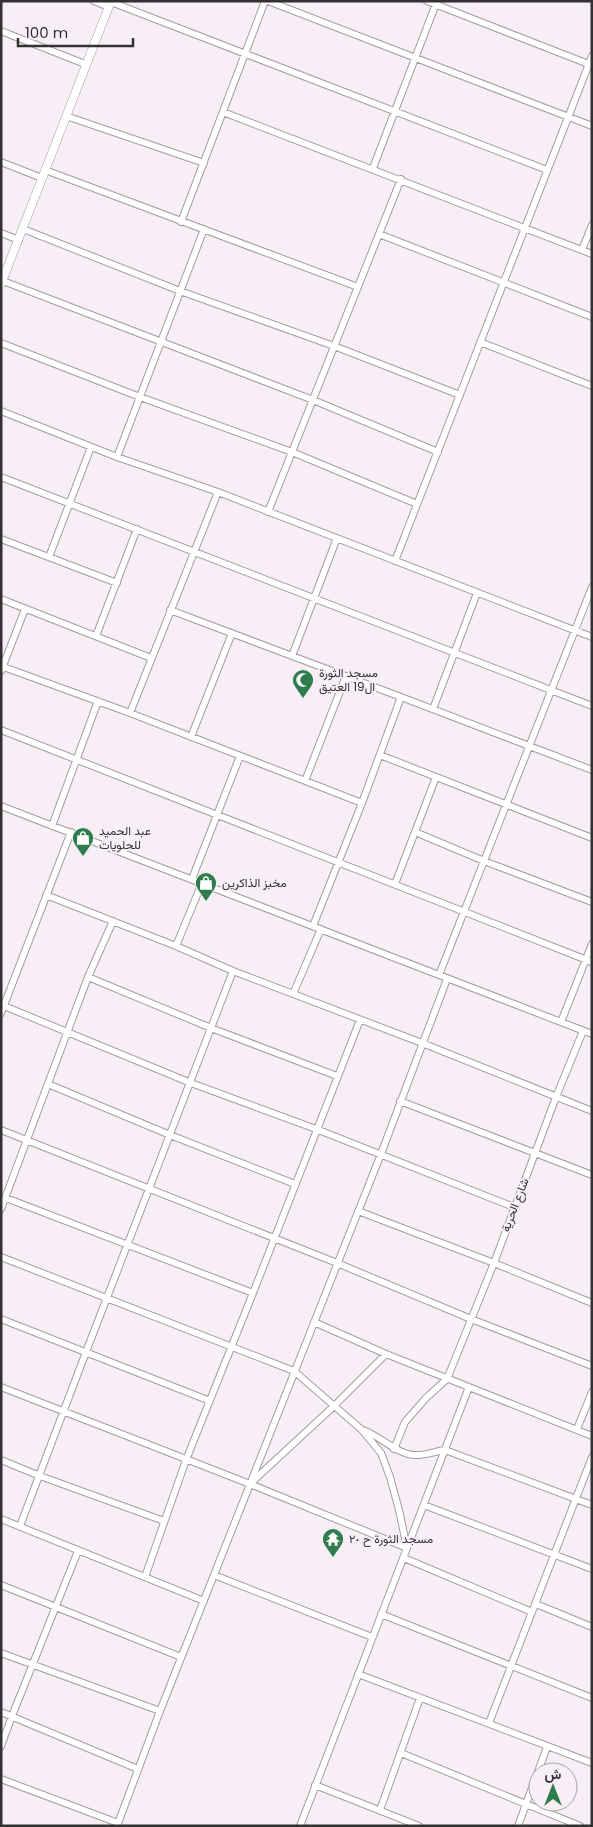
<svg xmlns="http://www.w3.org/2000/svg" width="593" height="1827" font-family="Poppins,Vazirmatn,sans-serif">
	<style>
		.lines { fill: none; stroke-linecap: round; stroke-linejoin: round }
		.minor-casing { stroke: #a59da3; stroke-width: 8 }
		.tertiary-casing { stroke: #a59da3; stroke-width: 9 }
		.minor { stroke: #fff; stroke-width: 6 }
		.tertiary { stroke: #fff; stroke-width: 8 }
		.labels { text-anchor: middle; stroke-width: 4; stroke-linejoin: round; paint-order: stroke }
		.poi-label { font-size: 12px; fill: #343134; stroke: #f7eff5; text-anchor: start }
		.street-label { font-size: 12px; fill: #343134; stroke: #f7eff5 }
	</style>
	<rect width="100%" height="100%" fill="#f7eff5"/>
	<g class="lines">
		<g class="minor-casing">
			<path id="minor" d="M94,1L109,7
				M268,1L592,126
				M427,1L591,65
				M111,2L547,170
				M1,31L85,64
				M223,112L592,254
				M66,116L204,163
				M1,162L42,178
				M373,168L437,1
				M45,170L358,287
				M181,222L265,1
				M23,229L180,291L334,346L460,395
				M1,233L19,240
				M379,234L592,317
				M582,250L592,225
				M3,281L313,400L438,452
				M480,342L592,386
				M1,343L140,397L292,452L417,504
				M1,411L117,457L218,492L592,637
				M117,457L204,229
				M1,477L592,706
				M268,512L401,179
				M1,539L117,583
				M49,557L91,447
				M395,561L592,56
				M1,599L151,658
				M170,610L401,697L592,770
				M96,636L137,529
				M292,656L337,538
				M1,666L130,713L362,803
				M1,671L25,609
				M433,709L477,593
				M130,713L218,492
				M1,730L592,962
				M191,737L232,633
				M380,755L592,838
				M436,777L415,832L484,861L592,902
				M305,781L346,676
				M1,806L592,1034
				M52,826L98,701
				M192,879L240,756
				M395,884L415,832
				M46,895L176,946L233,971L422,1043L592,1111
				M313,926L362,803L401,697
				M176,946L202,883
				M439,975L592,587
				M88,977L211,1028L337,1076
				M293,994L321,929
				M4,1006L191,1083L316,1129L514,1207
				M1,1013L71,832
				M561,1022L592,944
				M48,1084L170,1135L295,1184
				M400,1101L592,1175
				M1,1130L337,1263L471,1319L592,1366
				M6,1198L253,1293
				M1,1209L88,977L113,921
				M358,1211L494,1263L592,1303
				M1,1257L294,1371L362,1430L381,1453L390,1477L399,1510L407,1548
				M1,1319L210,1401
				M314,1322L386,1354L592,1436
				M1,1387L250,1484L407,1548
				M577,1429L592,1392
				M363,1430C381,1436 398,1456 417,1455C427,1455 436,1451 445,1450L592,1505
				M394,1449L405,1422L426,1398L447,1379L494,1263L556,1097L583,1031
				M1,1460L40,1476L164,1521
				M253,1481L334,1406L386,1354
				M424,1505L592,1569
				M1,1519L204,1601
				M20,1526L86,1352L233,971
				M404,1558L532,1612
				M214,1575L372,1637
				M145,1577L186,1460L253,1293L360,1020
				M1,1585L181,1657
				M536,1604L592,1627
				M381,1614L592,1698
				M1,1653L160,1711
				M358,1674L592,1763
				M1,1712L138,1769
				M489,1723L592,1457
				M1,1746L12,1716L78,1551
				M401,1753L580,1826
				M1,1779L118,1823
				M315,1785L419,1826
				M380,1810L420,1698
				M117,1826L160,1711L381,1154L447,979
				M300,1826L469,1387
				M518,1826L547,1747"/>
		</g>
		<g class="tertiary-casing">
			<path id="tertiary" d="M1,284L111,1"/>
		</g>
		<use href="#minor" class="minor"/>
		<use href="#tertiary" class="tertiary"/>
	</g>
	<defs>
		<g id="mosque-pin" transform="scale(1.125)"><path d="M0 17L-7.5 6A9.5 9.5 0 1 1 7.5 6Z" fill="#2f7d4d" stroke="#f7eff5"/><path d="M3.5-4.9A6 6 0 1 0 3.5 4.9A5 5 0 1 1 3.5-4.9Z" fill="#fff"/></g>
		<g id="shop-pin" transform="scale(1.125)"><path d="M0 17L-7.5 6A9.5 9.5 0 1 1 7.5 6Z" fill="#2f7d4d" stroke="#f7eff5"/><path d="M-5-2.5h2.3a2.7 3.5 0 0 1 5.4 0H5L5.5 6h-11ZM-1.5-2.5h3a1.5 2.3 0 0 0-3 0Z" fill="#fff"/></g>
		<g id="temple-pin" transform="scale(1.125)"><path d="M0 17L-7.5 6A9.5 9.5 0 1 1 7.5 6Z" fill="#2f7d4d" stroke="#f7eff5"/><path d="M0-6L5-2H3V0L6.5 2.5H4V6H1.5V3h-3V6H-4V2.5H-6.5L-3 0V-2H-5Z" fill="#fff"/></g>
	</defs>
	<g fill-rule="evenodd">
		<use href="#mosque-pin" x="303" y="680"/>
		<use href="#shop-pin" x="83" y="838"/>
		<use href="#shop-pin" x="206" y="883"/>
		<use href="#temple-pin" x="333" y="1539"/>
	</g>
	<g class="labels">
		<g class="poi-label">
			<text x="319" y="677">مسجد الثورة<tspan x="319" dy="14">ال19 العتيق</tspan></text>
			<text x="99" y="835">عبد الحميد<tspan x="99" dy="14">للحلويات</tspan></text>
			<text x="222" y="887">مخبز الذاكرين</text>
			<text x="349" y="1543">مسجد الثورة ح ٢٠</text>
		</g>
		<g class="street-label">
			<text transform="translate(515 1205) rotate(-69)" y="4">شارع الحرية</text>
		</g>
	</g>
	<rect width="593" height="1827" fill="none" stroke="#343134" stroke-width="5"/>
	<g transform="translate(553 1787)"><circle r="24" fill="#f7eff5" stroke="#a9a3a8"/>
	<path d="M0-4L9 19L0 12L-9 19Z" fill="#2f7d4d"/>
	<text y="-8" font-size="14" font-weight="bold" text-anchor="middle" fill="#343134">ش</text>
	</g>
	<path d="M18 38v8h115v-8" fill="none" stroke="#343134" stroke-width="2.5"/>
	<text x="25" y="38" font-size="15" fill="#343134" stroke="#f7eff5" stroke-width="4" paint-order="stroke">100 m</text>
</svg>
